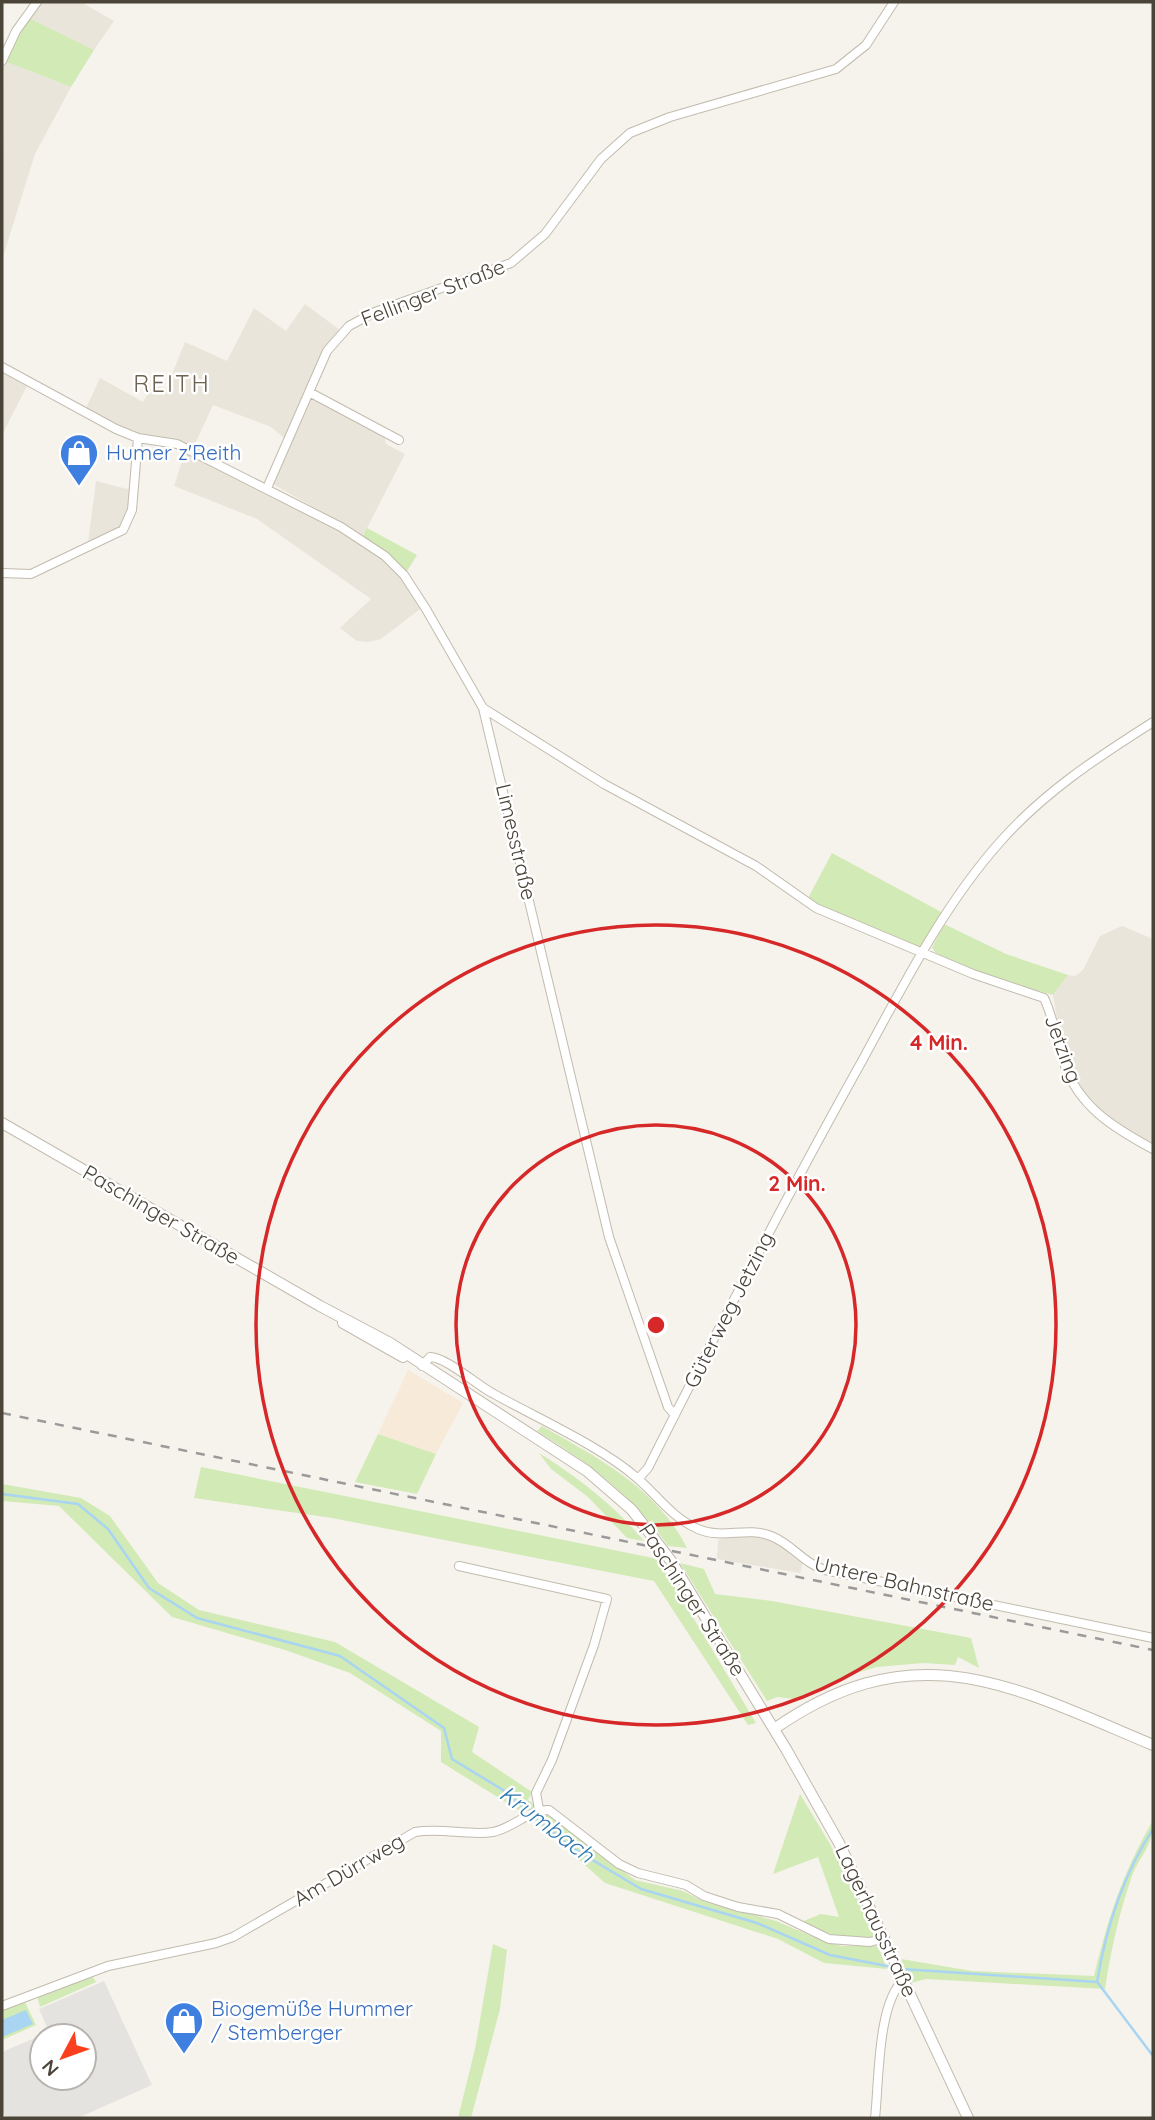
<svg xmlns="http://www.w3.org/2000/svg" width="1155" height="2120" font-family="Quicksand,sans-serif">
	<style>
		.residential { fill: #eae5da }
		.commercial { fill: #f7ead8 }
		.green { fill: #d2eab5 }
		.parking { fill: #e5e3e0; fill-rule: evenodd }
		.water { fill: #a9d4f2 }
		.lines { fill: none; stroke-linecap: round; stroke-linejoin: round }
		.stream { stroke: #a9d4f2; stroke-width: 2.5 }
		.minor-casing { stroke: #c2bbae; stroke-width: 10 }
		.tertiary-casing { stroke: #c2bbae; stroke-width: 12 }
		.minor { stroke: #fff; stroke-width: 8 }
		.tertiary { stroke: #fff; stroke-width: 10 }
		.rail { stroke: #9a9a9a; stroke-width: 2.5; stroke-dasharray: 9 9; stroke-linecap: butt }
		.ring { fill: none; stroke: #d62828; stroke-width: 3.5 }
		.labels { text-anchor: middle; stroke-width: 5; stroke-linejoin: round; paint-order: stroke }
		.street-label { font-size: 21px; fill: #4b4439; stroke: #fff }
		.shop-label { font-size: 21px; fill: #366cbe; stroke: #fff; text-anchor: start }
		.water-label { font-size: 23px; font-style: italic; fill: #2e7ab2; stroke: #fff }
		.quarter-label { font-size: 24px; letter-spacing: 2px; fill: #6e6250; stroke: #fff }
		.centre { fill: #d62828; stroke: #fff; stroke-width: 3.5 }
		.ring-label { font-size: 21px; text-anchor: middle; font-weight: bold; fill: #d62828; stroke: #fff; stroke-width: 5; stroke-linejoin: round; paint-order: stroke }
	</style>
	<rect width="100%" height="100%" fill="#f6f3ec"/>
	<path class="residential" d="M41,2H81L114,21L94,50L29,18Z
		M4,61L71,87L35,154L2,260Z
		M305,304L340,330L321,357L284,438L271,427L213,405L193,448L161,437L128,431L85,410L100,378L143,402L153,385L166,389L185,342L227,361L254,308L286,331Z
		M2,372L27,386L2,435Z
		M313,399L384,435L386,444L405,454L363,536L273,484L308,402Z
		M185,452L336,527L383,558L401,578L420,609L381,639L368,642L357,641L340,628L371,599L257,519L174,486Z
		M96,481L131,490L130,508L124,525L115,533L88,543Z
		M1122,926L1153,939V1147L1093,1108L1071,1074L1062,1048L1053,995L1068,975L1075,976L1083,970L1100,936Z
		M737,1535H761L784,1546L803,1563L800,1573L717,1559L718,1540Z"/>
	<path class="commercial" d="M408,1370L463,1403L436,1454L378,1434Z"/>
	<path class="green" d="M29,18L94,50L71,87L4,61Z
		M367,528L417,555L406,573L363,536Z
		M832,853L943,913L922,947L916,948L807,900Z
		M944,924L1006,954L1068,975L1053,995L983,975L936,953L932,948Z
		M542,1426C598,1458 657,1488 687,1548L668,1546C633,1496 589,1463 537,1431Z
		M378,1434L436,1454L417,1494L355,1482Z
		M539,1453C579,1478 614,1505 644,1541L627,1538L588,1497L551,1469Z
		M201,1467L658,1559L756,1723L748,1725L654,1581L332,1518L194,1498Z
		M2,1484L81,1498L110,1516L158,1583L199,1610L335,1642L479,1727L472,1752L532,1792L528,1800L635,1880L683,1891L703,1901L776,1921L821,1940L841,1946H878L887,1969L824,1963L778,1939L605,1883L533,1819L441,1762V1731L350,1673L285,1650L172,1617L59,1506L2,1501Z
		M680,1563L704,1569L715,1594L772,1601L971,1638L979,1668L958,1657L955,1665L923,1663L877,1667L849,1675L794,1699L777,1697L767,1701Z
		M800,1794L830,1844L875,1935L871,1938L833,1935L801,1922L821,1914L839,1917L818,1857L773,1874Z
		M1153,1820C1153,1848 1141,1853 1132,1876C1119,1913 1111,1950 1105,1989L926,1979L911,1983L901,1959L972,1971L1094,1976C1109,1915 1122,1875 1153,1820Z
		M493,1944L507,1950L500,2009L471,2118H458L475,2049Z
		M92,1976L96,1982L40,2007L37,1996Z
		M25,2002L36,2025L2,2040V2009Z"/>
	<path class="parking" d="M104,1981L152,2085L78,2118H6L2,2109V2052L49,2032L39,2009ZM42,2036H84V2078H42Z"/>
	<path class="water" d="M26,2010L33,2024L2,2037V2020Z"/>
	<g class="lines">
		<path class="stream" d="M2,1494L78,1504L108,1529L149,1588L197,1618L340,1656L444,1728L452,1759L503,1790L569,1846L641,1889L757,1923L830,1955L892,1967
			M902,1969L1097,1982C1106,1928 1123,1875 1153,1829
			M1098,1983L1153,2056"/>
		<g class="minor-casing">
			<path id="minor" d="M2,61L16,31L37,2
				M2,367L116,429L138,438L177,444L341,527L385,556L404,575L426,609L483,708L609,1237L668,1407L675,1415
				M309,392L399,440
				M267,488L327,351L349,326L375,312L511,263L545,234L601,159L630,133L670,117L836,69L866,45L894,2
				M2,573L31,574L123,530L132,510L138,438
				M483,708L604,784L756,866L816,908L973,974L1044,998C1054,1019 1056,1039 1063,1060C1077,1106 1114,1128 1153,1149
				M422,1366L430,1357C446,1357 478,1386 494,1394C537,1418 602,1447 637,1478C658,1496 671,1517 698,1529C723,1540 746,1526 771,1536C792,1544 803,1563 825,1570L1153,1638
				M638,1479L648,1468C717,1331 787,1195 862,1061C903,986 943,906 1000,842C1044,792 1098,757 1153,722
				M459,1566L607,1599L594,1645L552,1760L536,1793L539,1809
				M2,2006L108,1966L216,1943L233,1937L415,1832C441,1827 468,1836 493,1832C514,1828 529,1809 549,1810L619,1864L638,1873L686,1885L704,1896L738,1907L778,1914L829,1939L870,1942L885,1938
				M875,2118C879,2086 877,2001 904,1980"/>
		</g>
		<g class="tertiary-casing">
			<path id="tertiary" d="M2,1123L320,1306L390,1343L587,1471L632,1510L671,1561L786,1749L839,1843L968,2118
				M343,1323L403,1357
				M774,1729C916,1630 1012,1686 1153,1745"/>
		</g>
		<use href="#minor" class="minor"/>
		<use href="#tertiary" class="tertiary"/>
		<path class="rail" d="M2,1413L1153,1650"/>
	</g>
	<g class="ring">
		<circle cx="656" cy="1325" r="200"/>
		<circle cx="656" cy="1325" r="400"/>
	</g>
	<defs>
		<g id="shop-pin" transform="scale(2.0125)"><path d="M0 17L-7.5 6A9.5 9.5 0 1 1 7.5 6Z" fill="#3f7fe0" stroke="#fff"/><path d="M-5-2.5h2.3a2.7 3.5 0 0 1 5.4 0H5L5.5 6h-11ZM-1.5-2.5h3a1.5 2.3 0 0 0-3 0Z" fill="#fff"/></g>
	</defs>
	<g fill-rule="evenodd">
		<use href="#shop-pin" x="79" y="453"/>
		<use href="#shop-pin" x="184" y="2021"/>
	</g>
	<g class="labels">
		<g class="street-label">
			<text transform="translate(433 293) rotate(-21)" y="7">Fellinger Straße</text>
			<text transform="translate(516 842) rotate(77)" y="7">Limesstraße</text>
			<text transform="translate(1063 1049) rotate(70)" y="7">Jetzing</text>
			<text transform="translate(161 1215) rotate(30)" y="7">Paschinger Straße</text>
			<text transform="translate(729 1310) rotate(-63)" y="7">Güterweg Jetzing</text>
			<text transform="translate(904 1584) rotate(13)" y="7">Untere Bahnstraße</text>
			<text transform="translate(692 1600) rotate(57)" y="7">Paschinger Straße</text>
			<text transform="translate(349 1870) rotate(-30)" y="7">Am Dürrweg</text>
			<text transform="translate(876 1921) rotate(65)" y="7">Lagerhausstraße</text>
		</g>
		<g class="shop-label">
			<text x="106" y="460">Humer z'Reith</text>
			<text x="211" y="2016">Biogemüße Hummer<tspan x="211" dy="24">/ Stemberger</tspan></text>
		</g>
		<g class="water-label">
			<text transform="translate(547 1824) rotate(37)" y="8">Krumbach</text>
		</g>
		<g class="quarter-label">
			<text x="172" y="392">REITH</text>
		</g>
	</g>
	<circle cx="656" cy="1325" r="10" class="centre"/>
	<g class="ring-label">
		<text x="939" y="1050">4 Min.</text>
		<text x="797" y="1191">2 Min.</text>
	</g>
	<rect width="1155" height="2120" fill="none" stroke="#4b4439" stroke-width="7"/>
	<g transform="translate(63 2057) rotate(229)"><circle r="33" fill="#ffffff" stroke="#b7b4b0" stroke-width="2"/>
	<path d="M0-5L12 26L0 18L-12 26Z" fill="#fc3f1d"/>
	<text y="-10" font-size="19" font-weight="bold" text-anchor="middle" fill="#4b4439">N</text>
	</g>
</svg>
